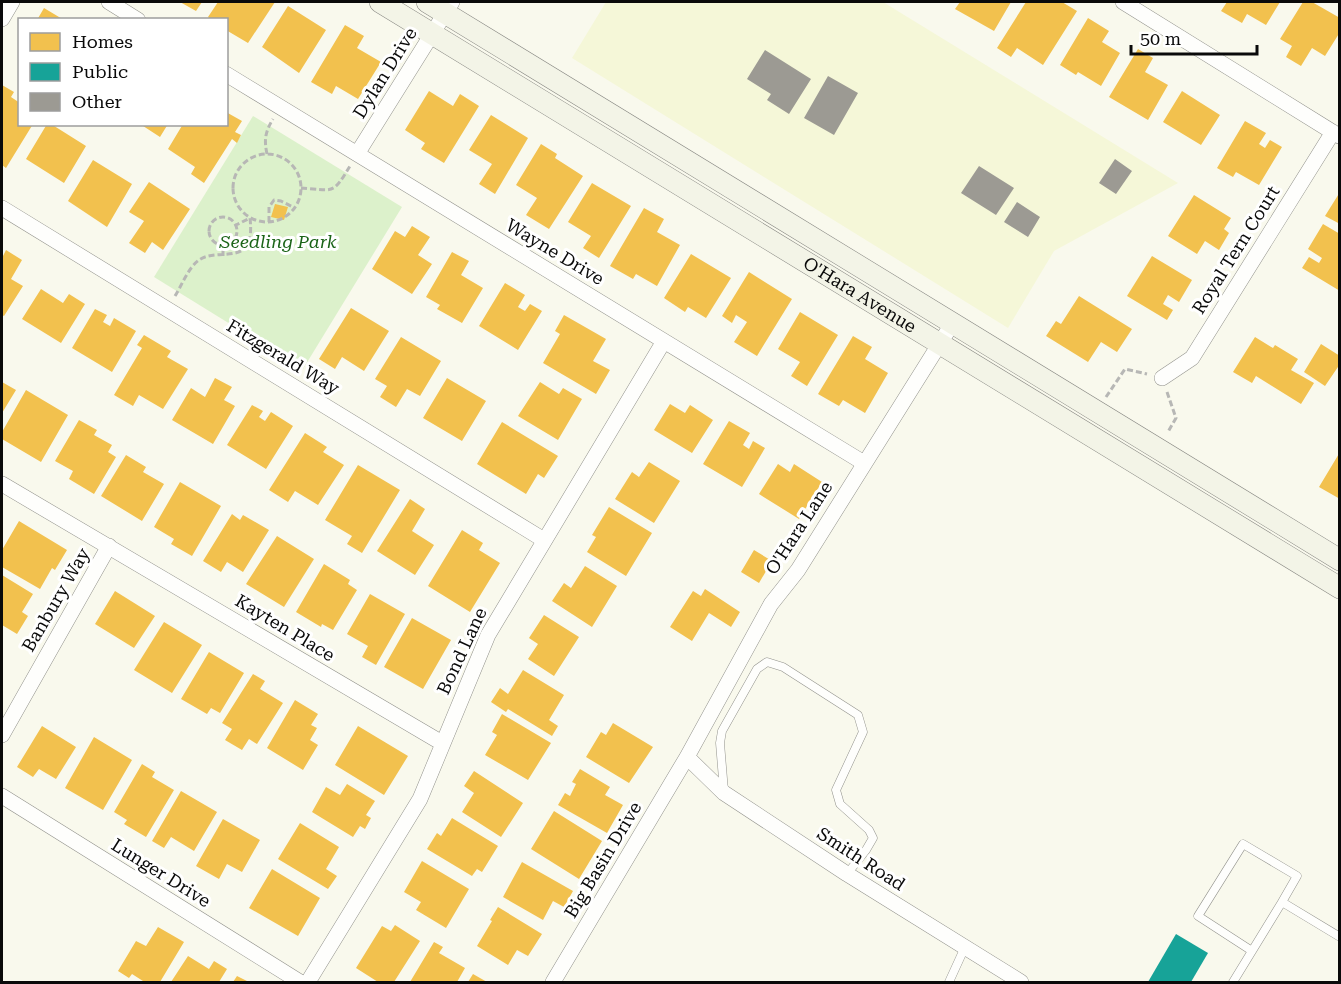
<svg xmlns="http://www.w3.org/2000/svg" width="1341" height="984" font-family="'Roboto Serif',serif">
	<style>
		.farmland { fill: #f5f7d8 }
		.green { fill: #dcf1cb }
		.homes { fill: #f2c14e }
		.public { fill: #17a398 }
		.building { fill: #9c9a93 }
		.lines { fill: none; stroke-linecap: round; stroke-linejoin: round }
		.lane-casing { stroke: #92928c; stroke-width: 9 }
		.street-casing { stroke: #92928c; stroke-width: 16 }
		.secondary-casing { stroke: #888883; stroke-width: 22 }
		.path { stroke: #b7b7b5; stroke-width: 3; stroke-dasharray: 6 3; stroke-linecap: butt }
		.lane { stroke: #fefefc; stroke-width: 8 }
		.street { stroke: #fefefc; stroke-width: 15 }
		.secondary { stroke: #f3f4e7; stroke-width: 21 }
		.labels { text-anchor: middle; stroke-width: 6; stroke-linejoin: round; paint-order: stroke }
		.street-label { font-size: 18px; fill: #0a0a0a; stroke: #fff }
		.park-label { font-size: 18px; font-style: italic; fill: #1b6418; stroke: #fff }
	</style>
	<rect width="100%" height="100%" fill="#f9f9ed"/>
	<path class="farmland" d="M606,2H883L1178,183L1054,251L1008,328L572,58Z"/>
	<path class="green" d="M253,116L402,207L303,369L154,277Z"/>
	<path class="homes" d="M180,2H202L196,11Z
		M218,2H275L248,43L226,30V20H211L208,17Z
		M960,2H1011L994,31L955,9Z
		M1026,2H1062L1077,11L1043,65L1017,48L1011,57L997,48Z
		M1227,2H1280L1266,25L1247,14L1242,23L1221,11Z
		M1303,2H1312L1340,18V32L1325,56L1312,48L1301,66L1286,57L1292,46L1280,39Z
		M288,6L326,30L299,73L262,47Z
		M44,8L64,20H37Z
		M1088,18L1109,31L1102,42L1120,53L1101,86L1078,72L1076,75L1060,65Z
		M345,25L364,36L357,48L381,62L358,99L336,86L332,94L311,82Z
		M1138,49L1153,58L1145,72L1168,85L1148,120L1109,97Z
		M2,85L14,92L11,97L20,103V124H33L6,168L2,165Z
		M429,91L453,106L460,94L479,106L444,163L421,149L425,143L405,130Z
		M1182,91L1220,115L1201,145L1163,122Z
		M226,112L242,121L235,132L241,135L237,143L232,139L204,183L191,174L195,167L168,149L183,124H226Z
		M491,115L528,138L495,194L479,184L492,164L469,150Z
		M1245,121L1266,133L1259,144L1265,148L1270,140L1282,147L1259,185L1236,172L1233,177L1217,168Z
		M47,124H51L86,146L64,183L26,159Z
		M140,124H168L160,137Z
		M541,144L557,154L555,158L583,176L549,229L526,215L537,198L516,185Z
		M93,160L132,184L107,227L68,201Z
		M149,182L190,209L163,250L152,242L145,253L129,243L144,221L129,212Z
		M592,183L631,206L599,258L583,248L591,236L568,222Z
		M1340,192V224L1325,216Z
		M1194,195L1231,218L1224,229L1229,233L1219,250L1205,241L1197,254L1168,236Z
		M275,204L288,207L284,220L271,217Z
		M644,208L664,219L657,232L680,245L657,286L636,274L633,279L610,266Z
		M1323,224L1340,234V291L1302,268L1309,257L1319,263L1322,258L1308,249Z
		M412,226L430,237L418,255L432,264L412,294L372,269L395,231L405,237Z
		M6,250L22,260L11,279L23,286L4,316L2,315V258Z
		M452,252L469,261L461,275L483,288L462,323L437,309L440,305L426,297Z
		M691,254L731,278L706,318L688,307L685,312L664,298Z
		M1152,256L1192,280L1179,302L1168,295L1163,304L1173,310L1167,320L1127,296Z
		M749,272L792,299L757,356L734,342L747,322L736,315L732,323L722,316Z
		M505,283L525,295L518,307L525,311L530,304L542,311L518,350L479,326Z
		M41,289L63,303L69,294L85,304L61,343L22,319Z
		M1079,296L1132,329L1117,352L1101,342L1088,362L1046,336L1056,321L1061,324Z
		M351,308L389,331L364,371L342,357L335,369L319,359Z
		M95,309L107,315L103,322L110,326L114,318L136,331L112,372L72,348Z
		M800,312L838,335L807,386L791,376L800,362L778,349Z
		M564,315L606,339L593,361L610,370L596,394L543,363L560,334L555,331Z
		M144,335L171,351L167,357L188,369L163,409L139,395L133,406L114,395L142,348L137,345Z
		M853,336L872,347L865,359L888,373L865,413L843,400L839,406L818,394Z
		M401,337L441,361L420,396L407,389L396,407L380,397L387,386L375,379Z
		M1255,337L1273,348L1275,345L1298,359L1291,370L1314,383L1301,404L1256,376L1252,383L1233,372Z
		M1321,344L1340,356V364L1325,386L1304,372Z
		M215,378L232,387L224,400L235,406L213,444L172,420L191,388L205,397Z
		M447,378L486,401L462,441L423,418Z
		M2,382L16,390L2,413Z
		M540,382L559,394L563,388L582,399L558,440L518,416Z
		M26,390L68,415L41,462L2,439V432Z
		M670,404L685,413L690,405L713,420L692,453L654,430Z
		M252,405L263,411L259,417L265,421L271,412L293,426L266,469L227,445Z
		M79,420L97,430L94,435L112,445L108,452L116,457L94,494L69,479L73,471L55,461Z
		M729,421L750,433L743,445L749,449L753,441L765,448L742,487L703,464Z
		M502,422L558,456L544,478L538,474L526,494L477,464Z
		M305,433L327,447L323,452L344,465L318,505L295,491L288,502L269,490Z
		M1340,452V499L1319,487Z
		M126,455L146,467L143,472L164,484L142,521L101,496Z
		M649,462L680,481L654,523L615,499L632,472L639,477Z
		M778,464L790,472L794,464L822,482L799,519L759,494Z
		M358,465L400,490L362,553L347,544L352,536L325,520Z
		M180,482L221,506L192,556L171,544L174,539L154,527Z
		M410,499L425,509L412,531L434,545L415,575L377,551Z
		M609,507L652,533L626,576L587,552L596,537L592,535Z
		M232,514L240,520L243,515L269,530L243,572L227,562L221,572L203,561Z
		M19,521L67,550L55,570L52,568L40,589L2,567V550Z
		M462,530L483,543L479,550L500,563L470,612L428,586Z
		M277,536L314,559L284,607L246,584Z
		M754,550L772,561L759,583L741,572Z
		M324,564L350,580L348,584L357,590L333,630L322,624L321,627L296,612Z
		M585,566L617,586L592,627L552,601L564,583L571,588Z
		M2,575L33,594L22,612L28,616L17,634L2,625Z
		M705,589L740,612L731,627L709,613L692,641L670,627L693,591L701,596Z
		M115,591L155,616L134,648L95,624Z
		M370,594L405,614L376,665L362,657L368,646L347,634Z
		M544,615L579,637L554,676L528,659L538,644L529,638Z
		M412,618L451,640L423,689L384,667Z
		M164,622L202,645L172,693L134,670Z
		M209,652L244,673L220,713L211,708L207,714L181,699Z
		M523,670L564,695L549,720L558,726L552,736L508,709L506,712L491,702L500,688L508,694Z
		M253,674L265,681L260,689L283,703L257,744L249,739L242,750L225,740L232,729L222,723Z
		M295,700L318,714L311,725L317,728L310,740L318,745L303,770L267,748Z
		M502,714L551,743L528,780L485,755L497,735L492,732Z
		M613,723L653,747L629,783L586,757L601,732L606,735Z
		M42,726L76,747L56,779L39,769L33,777L17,767Z
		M358,726L408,756L384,795L335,765Z
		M94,737L132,760L103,810L65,788Z
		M142,764L155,772L152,777L174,790L146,837L124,824L127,820L114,812Z
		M580,769L610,787L605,795L623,805L607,833L558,805L565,793L570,796L576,784L572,782Z
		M474,771L523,803L501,837L462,812L474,793L464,786Z
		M347,784L375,801L366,815L371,818L365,829L360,826L353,837L312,812L326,787L340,795Z
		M181,791L217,812L194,851L171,837L164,848L152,841Z
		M554,811L602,841L579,879L531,849Z
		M452,818L498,846L482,872L477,869L472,876L427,849L437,833L441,836Z
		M223,819L260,840L242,872L227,864L219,879L196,866Z
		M300,823L339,847L326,869L337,876L328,889L278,859Z
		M422,861L469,889L446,928L416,910L421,902L404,892Z
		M522,862L573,891L564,907L553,901L543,920L503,897Z
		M272,869L320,898L298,936L249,908Z
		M498,907L542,934L528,956L517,950L508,965L477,946L492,921L490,920Z
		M395,925L420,941L394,982H378L356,968L382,926L391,931Z
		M158,927L184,942L160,982H142L143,981L132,974L129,978L118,971L136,941L146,946Z
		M434,942L443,947L439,953L465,968L457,982H410Z
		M188,956L209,969L214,961L227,969L219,982H171Z
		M473,974L487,982H468Z
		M237,976L249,982H233Z"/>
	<path class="public" d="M1176,934L1208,953L1191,982H1148Z"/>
	<path class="building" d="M765,50L811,79L789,114L767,100L771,94L747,79Z
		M828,76L858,93L834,135L804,118Z
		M1115,159L1132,171L1116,194L1099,183Z
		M979,166L1014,188L996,215L961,193Z
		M1017,202L1040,217L1028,237L1004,222Z"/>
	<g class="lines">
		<g class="lane-casing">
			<path id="lane" d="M724,791L720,743L722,731L757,669L767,662L783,667L858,715L863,732L836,790L840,804L869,830L873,838L866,850L847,874
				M1252,951L1198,916L1243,844L1297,876L1282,902
				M949,982L965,947
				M1233,982L1282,902L1340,937"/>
		</g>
		<g class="street-casing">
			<path id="street" d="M109,2L138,20
				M1123,2L1339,136
				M2,19L12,2
				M226,74L864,463
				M357,154L452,2
				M2,208L544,540
				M1162,378L1192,358L1333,132
				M2,484L442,743
				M2,735L109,546
				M687,757L724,793L847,874L1021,982
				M2,796L300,982
				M308,982L420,799L488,635L664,341
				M553,982L687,757L771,604L798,570L952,324"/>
		</g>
		<g class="secondary-casing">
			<g id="secondary">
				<path id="s1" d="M380,2L1340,588"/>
				<path d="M427,2L1340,560"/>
			</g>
		</g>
		<path class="path" d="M267,154C264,140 265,132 273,119
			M233 188a34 34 0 1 1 68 0a34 34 0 1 1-68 0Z
			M301,188C334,190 332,196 350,166
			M209 231a14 14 0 1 1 28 0a14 14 0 1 1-28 0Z
			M269,222V207L274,200L281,201L295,208
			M223,256V245
			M175,296C182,285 188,268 199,260C219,246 256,270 250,218L236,225
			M1167,392L1176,418L1168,432
			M1106,397L1125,369L1147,374"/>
		<use href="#lane" class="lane"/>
		<use href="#street" class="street"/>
		<use href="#secondary" class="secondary"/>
	</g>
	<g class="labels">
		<g class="street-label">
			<text transform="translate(385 73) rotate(-58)" y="6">Dylan Drive</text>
			<text transform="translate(1236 250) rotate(-58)" y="6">Royal Tern Court</text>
			<text transform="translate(555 252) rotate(31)" y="6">Wayne Drive</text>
			<text dy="6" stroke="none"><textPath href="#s1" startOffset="562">O'Hara Avenue</textPath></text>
			<text transform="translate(283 357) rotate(31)" y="6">Fitzgerald Way</text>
			<text transform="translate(799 528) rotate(-57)" y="6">O'Hara Lane</text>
			<text transform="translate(56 600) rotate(-60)" y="6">Banbury Way</text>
			<text transform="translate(285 628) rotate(31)" y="6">Kayten Place</text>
			<text transform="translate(462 651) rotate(-65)" y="6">Bond Lane</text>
			<text transform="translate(861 859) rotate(33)" y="6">Smith Road</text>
			<text transform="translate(603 860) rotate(-59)" y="6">Big Basin Drive</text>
			<text transform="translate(161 873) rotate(32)" y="6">Lunger Drive</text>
		</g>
		<g class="park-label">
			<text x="278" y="248">Seedling Park</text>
		</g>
	</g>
	<rect width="1341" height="984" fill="none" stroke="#0a0a0a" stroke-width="6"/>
	<rect x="18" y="18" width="210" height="108" fill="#ffffff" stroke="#9d9d9d" stroke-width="1.5"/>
	<rect x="30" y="33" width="30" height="18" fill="#f2c14e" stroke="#9d9d9d" stroke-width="1.5"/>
	<text x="72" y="48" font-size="18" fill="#0a0a0a">Homes</text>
	<rect x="30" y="63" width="30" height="18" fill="#17a398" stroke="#9d9d9d" stroke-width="1.5"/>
	<text x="72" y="78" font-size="18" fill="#0a0a0a">Public</text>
	<rect x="30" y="93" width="30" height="18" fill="#9c9a93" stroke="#9d9d9d" stroke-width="1.5"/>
	<text x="72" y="108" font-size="18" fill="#0a0a0a">Other</text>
	<path d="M1131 45v9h126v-9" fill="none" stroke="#0a0a0a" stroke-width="3"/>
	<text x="1140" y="45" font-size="18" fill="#0a0a0a" stroke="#ffffff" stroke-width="4.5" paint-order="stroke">50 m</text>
</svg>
